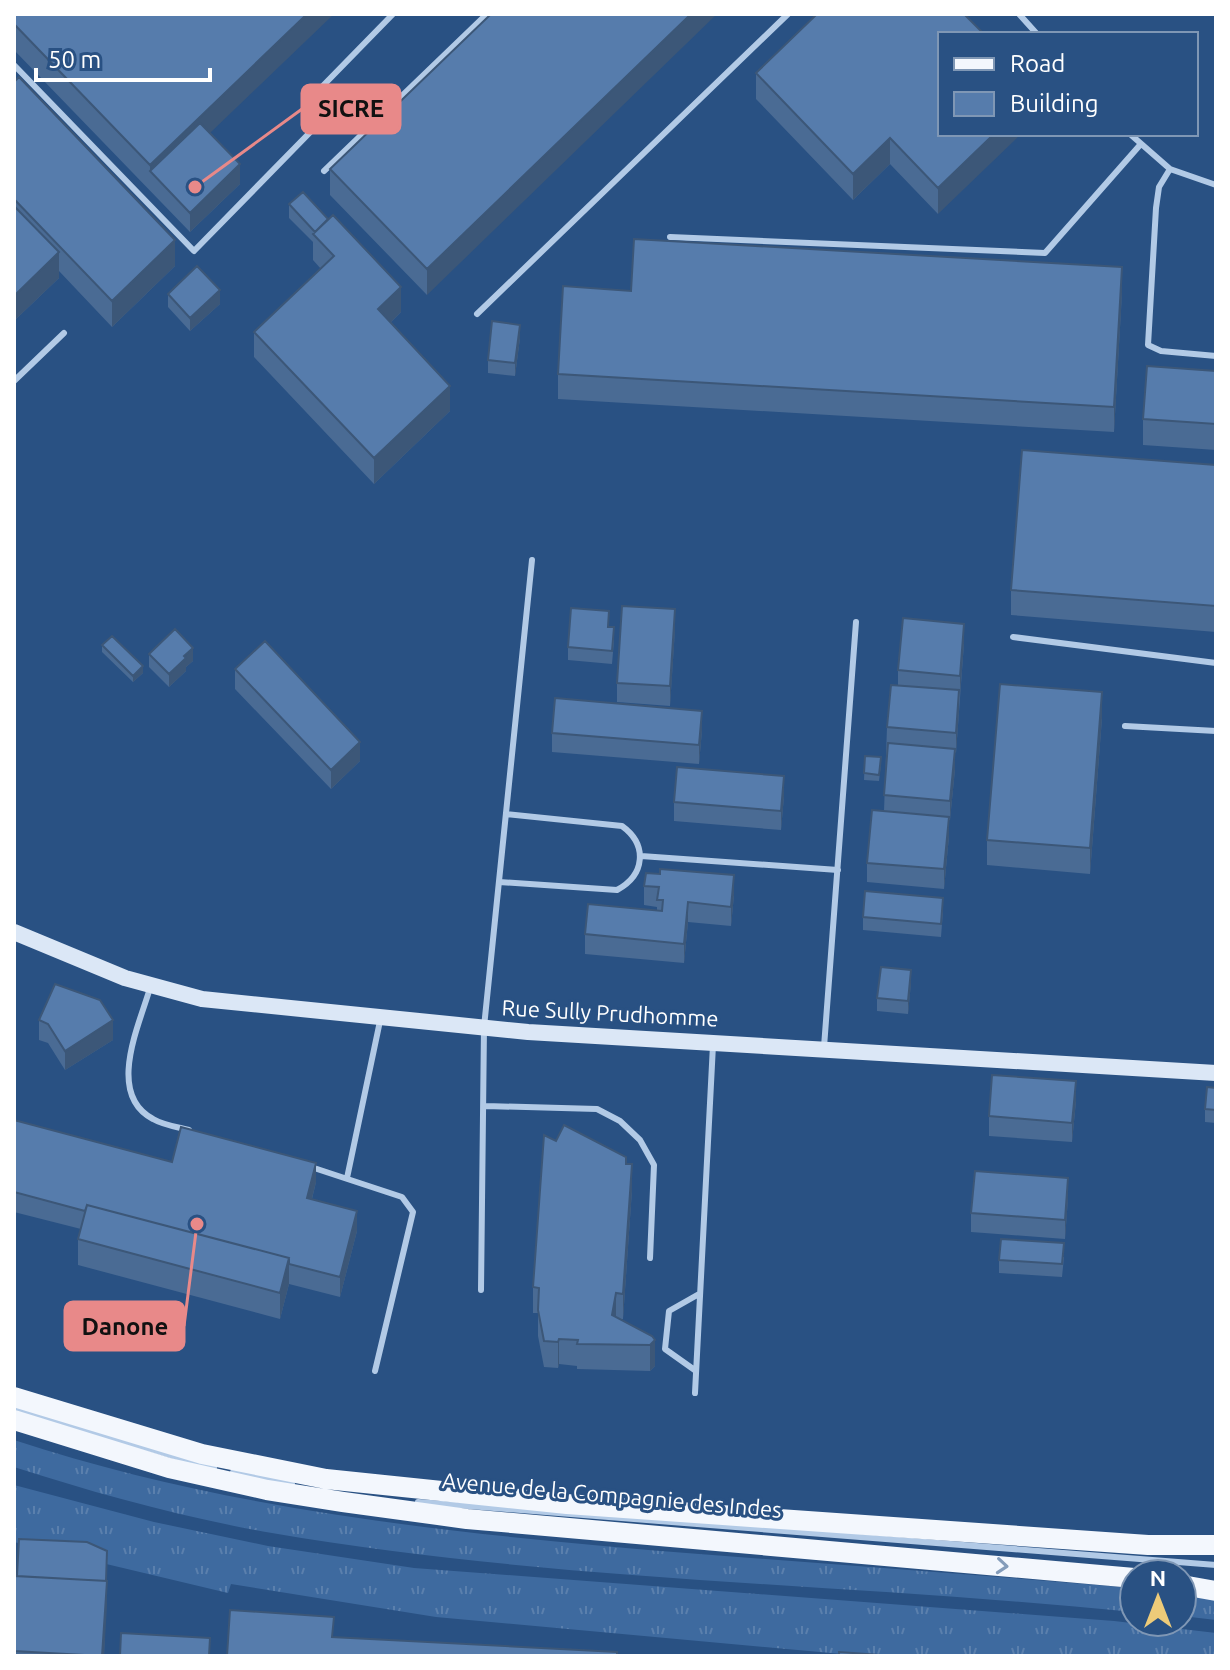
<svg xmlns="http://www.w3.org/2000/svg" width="1230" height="1670" font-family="Ubuntu,sans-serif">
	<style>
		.grass { fill: url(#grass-tufts) }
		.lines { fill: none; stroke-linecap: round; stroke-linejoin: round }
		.lane { stroke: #b2cae6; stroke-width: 6 }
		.secondary { stroke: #dbe7f6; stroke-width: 16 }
		.primary { stroke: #f3f7fd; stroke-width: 20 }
		.wall { fill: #4a6b94 }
		.shaded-wall { fill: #3c5778 }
		.building { fill: #567cac; stroke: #3c5778; stroke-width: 2 }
		.oneway { stroke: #849cba }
		.labels { text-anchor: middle; stroke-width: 6; stroke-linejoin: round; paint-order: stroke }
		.street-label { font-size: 22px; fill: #fff; stroke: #295183 }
		.leader { fill: none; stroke: #e88989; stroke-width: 3 }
		.callout-dot { fill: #e88989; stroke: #295183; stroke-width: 3 }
		.callout { fill: #e88989; stroke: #e88989; stroke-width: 3 }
		.callout-label { font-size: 24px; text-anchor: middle; font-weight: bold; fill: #111 }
	</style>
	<defs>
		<pattern id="grass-tufts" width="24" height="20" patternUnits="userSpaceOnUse" patternTransform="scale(2)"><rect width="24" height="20" fill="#3e6a9f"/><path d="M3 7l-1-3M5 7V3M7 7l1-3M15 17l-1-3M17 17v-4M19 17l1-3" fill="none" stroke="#5b80ad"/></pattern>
	</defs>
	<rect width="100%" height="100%" fill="#295183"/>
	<path class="grass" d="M14,1440C236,1513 467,1535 699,1554C844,1565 989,1576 1134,1588V1612C847,1583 556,1582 272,1533C185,1518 98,1494 14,1467Z
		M14,1485L154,1522L268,1546L414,1568L1114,1621L1216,1633V1656H864L436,1617L231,1584L228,1593L14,1542Z
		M1182,1595L1216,1600V1620L1182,1616Z"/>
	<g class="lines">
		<path class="lane" d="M1019,14L1037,34
			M14,65L194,251L327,115L310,99L393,14
			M1130,134L1170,169L1216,185
			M1170,169L1159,187L1156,208L1148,345L1161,351L1216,356
			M324,171L487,14
			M670,237L1045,253L1140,145
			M477,314L788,14
			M14,381L64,333
			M1013,637L1216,663
			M1125,726L1216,731
			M641,856L838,870
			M499,882L617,890C645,875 648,845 622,826L506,814
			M150,988C139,1026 106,1094 153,1119C163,1125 177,1127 189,1130
			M824,1047L856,622
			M486,1106L597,1109L620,1121L640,1140L654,1165L650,1258
			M311,1167L402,1197L413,1212L375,1371
			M347,1178L380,1021
			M481,1290L484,1027L532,560
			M696,1371L665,1349L669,1311L699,1294
			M695,1393L713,1045
			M14,1409L214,1468
			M233,1472L292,1484
			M418,1502L1216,1565"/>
		<path class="secondary" d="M14,932L125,978L202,999L528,1032L1216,1073"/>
		<path class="primary" d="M14,1397L202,1454L326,1479L567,1504L1148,1545H1216
			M14,1420L169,1468L267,1490L343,1502L467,1519L1134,1578
			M1182,1585L1216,1591"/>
	</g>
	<path class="wall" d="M14,14L210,133L240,184L190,232L14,50Z
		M491,14L427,295L330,195V169Z
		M964,14L938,214L890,164L853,200L756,99V73Z
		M14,82L175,266L112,327L59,271V278L14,321Z
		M289,204L401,312L390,323L450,411L374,484L254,357V332L321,269L313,260V242L289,218Z
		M631,291L1122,293L1114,432L558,399V374Z
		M168,294L220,304L190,331L168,307Z
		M520,338L515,376L488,373V360Z
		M1216,371V450L1143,445V419Z
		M1216,465V632L1011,615V590Z
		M609,627L614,640L612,664L568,660V647Z
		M675,629L670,706L617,702V683Z
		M964,643L956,753L955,752V769L950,820H949V836L944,889L867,882V863L884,811L887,727L898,685V670Z
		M102,645L143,673L133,682L102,652Z
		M149,654L193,661L186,667V671L169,687L149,667Z
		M235,669L360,761L331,789L235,689Z
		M1102,718L1090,874L987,865V840Z
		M702,730L699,764L552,752V733Z
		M865,756L881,764L879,781L864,780Z
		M784,796L781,830L674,821V802Z
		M644,886L734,895L731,926L688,922L684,963L585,954V934L657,911V907L644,905Z
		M943,911L941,937L863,930V917Z
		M911,983L908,1014L877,1011V998Z
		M39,1020L113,1040L65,1070L48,1043L39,1040Z
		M1216,1088V1123L1205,1122V1109Z
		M1076,1101L1072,1142L989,1136V1116Z
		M14,1120L172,1162L316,1182L312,1199L357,1231L340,1297L289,1284L280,1319L78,1265V1239L81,1229L14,1212Z
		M557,1141L626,1164L632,1190L623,1319H620L652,1336L655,1366L650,1371L577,1369V1366L559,1364L558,1368L544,1367L538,1336V1313H533V1287Z
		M1068,1198L1065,1239L971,1232V1213Z
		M1064,1257L1062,1277L999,1273V1260Z
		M107,1571L104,1656H14V1576Z"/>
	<path class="shaded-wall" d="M307,14H334L160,181L150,171V191V165Z
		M691,14H717L427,295V269Z
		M994,134H1021L938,214V188Z
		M890,138V164L853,200V174Z
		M240,164V184L190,232V213Z
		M175,240V266L112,327V301Z
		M59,252V278L14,321V296Z
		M1122,267V293L1114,432V407Z
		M401,287V312L378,335V309Z
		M220,290V304L190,331V318Z
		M520,325V338L515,376V363Z
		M450,386V411L374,484V458Z
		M675,609V629L670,706V686Z
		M964,624V643L960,695V676Z
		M193,648V661L186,667V671L169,687V674Z
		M143,666V673L133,682V676Z
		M959,690V710L956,753V733Z
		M1102,692V718L1090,874V848Z
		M702,711V730L699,764V745Z
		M360,742V761L331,789V770Z
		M955,749V769L950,820V801Z
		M784,776V796L781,830V811Z
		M949,817V836L944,889V869Z
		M734,875V895L731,926V907Z
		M688,902V922L684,963V944Z
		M911,970V983L908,1014V1001Z
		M113,1020V1040L65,1070V1051Z
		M1076,1081V1101L1072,1142V1123Z
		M316,1163V1182L307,1218V1198Z
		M632,1164V1190L623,1319V1294Z
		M1068,1178V1198L1065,1239V1220Z
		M357,1211V1231L340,1297V1277Z
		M289,1258V1284L280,1319V1293Z
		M616,1293V1319L612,1315Z
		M559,1339V1364L558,1368V1342Z
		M655,1340V1366L650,1371V1345Z
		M107,1551V1606L104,1656H102Z"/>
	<path class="building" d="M14,14H307L150,165L14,24Z
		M491,14H691L427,269L330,169Z
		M817,14H964L984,34H940V134H994L938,188L890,138L853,174L756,73Z
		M19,77L175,240L112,301L14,199V82Z
		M200,123L240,164L190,213L150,171Z
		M303,192L328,219L315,232L289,204Z
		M14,206L59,252L14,296Z
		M333,215L401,287L378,309L450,386L374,458L254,332L334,256L313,234Z
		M634,239L1122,267L1114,407L558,374L563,286L631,291Z
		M197,266L220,290L190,318L168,294Z
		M492,321L520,325L515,363L488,360Z
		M1147,366L1216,371V424L1143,419Z
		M1022,450L1216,465V606L1011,590Z
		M622,606L675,609L670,686L617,683Z
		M571,608L609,611L608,627H614L612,651L568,647Z
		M903,618L964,624L960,676L898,670Z
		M175,629L193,648L184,656L186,658L169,674L149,654Z
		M112,636L143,666L133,676L102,645Z
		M265,641L360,742L331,770L235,669Z
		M1000,684L1102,692L1090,848L987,840Z
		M891,685L959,690L956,733L887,727Z
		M555,698L702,711L699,745L552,733Z
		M888,743L955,749L950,801L884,795Z
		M865,756L881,757L879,775L864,773Z
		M677,767L784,776L781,811L674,802Z
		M872,810L949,817L944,869L867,863Z
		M660,869L734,875L731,907L688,902L684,944L585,934L588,904L662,911L663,900H657L659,887L644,886L646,873L660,874Z
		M865,891L943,898L941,924L863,917Z
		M881,967L911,970L908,1001L877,998Z
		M55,984L100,1000L113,1020L65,1051L48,1024L39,1020Z
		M992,1075L1076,1081L1072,1123L989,1116Z
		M1207,1087L1216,1088V1110L1205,1109Z
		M14,1120L172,1162L181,1127L316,1163L307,1198L357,1211L340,1277L289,1264V1258L87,1205L85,1211L14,1192Z
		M564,1125L626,1157V1164H632L623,1294L616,1293L612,1315L652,1336L655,1340L650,1345L577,1344L578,1340L559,1339L558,1342L544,1341L538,1310L539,1288L533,1287L544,1135L556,1141Z
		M975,1171L1068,1178L1065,1220L971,1213Z
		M87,1205L289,1258L280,1293L78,1239Z
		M1001,1239L1064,1243L1062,1264L999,1260Z
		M19,1539L87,1542L107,1551L106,1581L17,1576Z
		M14,1576L107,1581L102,1656L14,1651Z
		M230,1610L334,1617L332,1637L617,1652V1656H227Z
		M121,1633L210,1638L209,1656H120Z
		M839,1652L894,1656H839Z"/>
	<defs><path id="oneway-chevron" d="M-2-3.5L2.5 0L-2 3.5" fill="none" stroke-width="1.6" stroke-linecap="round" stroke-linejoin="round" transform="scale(2)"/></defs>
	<use class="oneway" href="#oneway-chevron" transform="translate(1002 1566) rotate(5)"/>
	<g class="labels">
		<g class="street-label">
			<text transform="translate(610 1013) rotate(3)" y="8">Rue Sully Prudhomme</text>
			<text transform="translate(612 1495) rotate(5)" y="8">Avenue de la Compagnie des Indes</text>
		</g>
	</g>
	<path class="leader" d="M195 187L302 109M197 1224L184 1326"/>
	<g class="callout-dot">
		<circle cx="195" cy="187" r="8"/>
		<circle cx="197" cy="1224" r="8"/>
	</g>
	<g class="callout">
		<rect x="302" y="85" width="98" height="48" rx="8"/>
		<rect x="65" y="1302" width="119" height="48" rx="8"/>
	</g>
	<g class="callout-label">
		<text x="351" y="117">SICRE</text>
		<text x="125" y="1335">Danone</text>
	</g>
	<rect width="1230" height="1670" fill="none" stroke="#ffffff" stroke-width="32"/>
	<rect x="938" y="32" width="260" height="104" fill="#295183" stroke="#7f97b5" stroke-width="2"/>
	<rect x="954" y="58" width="40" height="12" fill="#f3f7fd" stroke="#7f97b5" stroke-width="2"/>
	<text x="1010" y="72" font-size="24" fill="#ffffff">Road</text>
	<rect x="954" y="92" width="40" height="24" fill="#567cac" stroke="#7f97b5" stroke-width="2"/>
	<text x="1010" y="112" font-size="24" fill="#ffffff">Building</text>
	<g transform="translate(1158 1598)"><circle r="38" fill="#295183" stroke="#7f97b5" stroke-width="2"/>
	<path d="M0-6L14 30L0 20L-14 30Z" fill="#edcb79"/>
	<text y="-12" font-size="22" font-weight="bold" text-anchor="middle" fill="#ffffff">N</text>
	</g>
	<path d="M36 68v12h174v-12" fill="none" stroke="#ffffff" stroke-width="4"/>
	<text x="48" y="68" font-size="24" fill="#ffffff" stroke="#295183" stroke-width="6" paint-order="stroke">50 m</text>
</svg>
